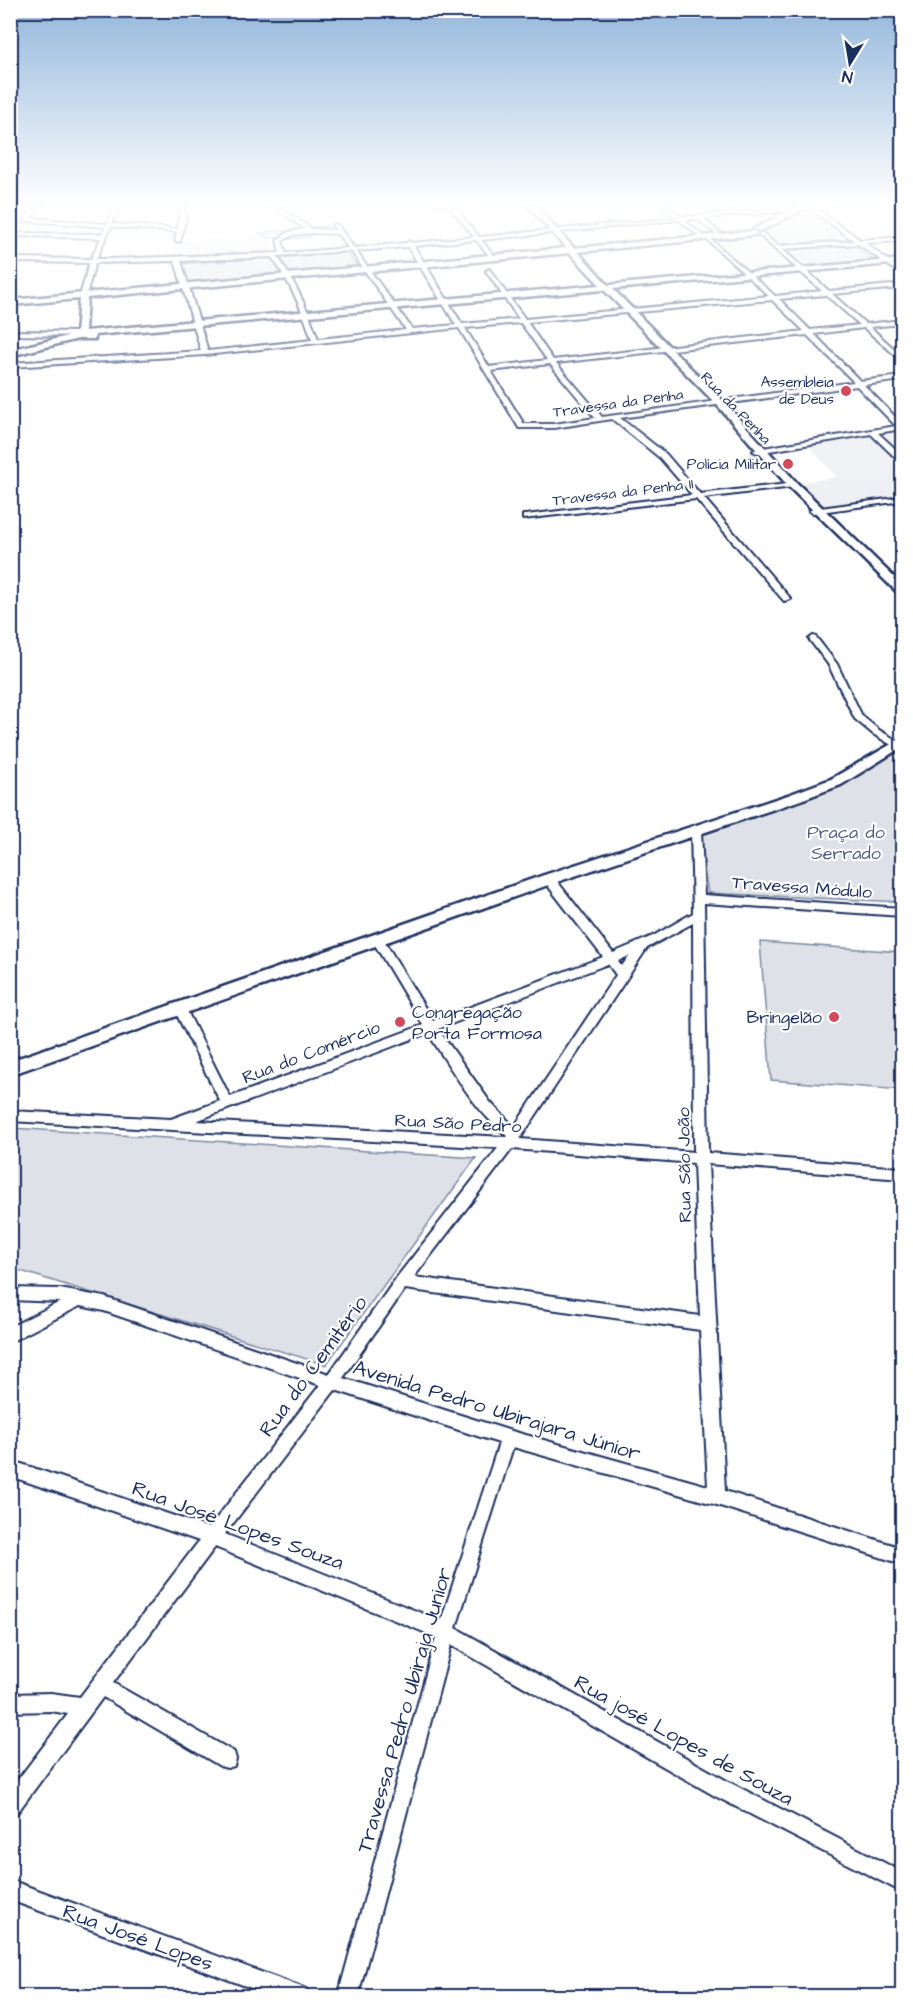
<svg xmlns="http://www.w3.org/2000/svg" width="913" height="2007" font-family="'Architects Daughter',sans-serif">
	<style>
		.built { fill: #eff0f4 }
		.green { fill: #dee1e7; stroke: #7c88a2; stroke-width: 1.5 }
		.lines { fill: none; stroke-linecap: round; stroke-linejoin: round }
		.street-casing { stroke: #1b2f5e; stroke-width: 4 }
		.secondary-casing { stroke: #1b2f5e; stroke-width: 5 }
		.street { fill: #fff; fill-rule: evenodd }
		.secondary { fill: #fff; fill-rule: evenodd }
		.poi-dot { fill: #d1495b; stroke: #fff; stroke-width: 2 }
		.labels { text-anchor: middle; stroke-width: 4.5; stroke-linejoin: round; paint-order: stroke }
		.far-poi-label { font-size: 15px; fill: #1b2f5e; stroke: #fff; text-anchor: end }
		.far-street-label { font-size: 15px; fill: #1b2f5e; stroke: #fff }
		.park-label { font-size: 18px; fill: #4c5c80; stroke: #fff }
		.street-label { font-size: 18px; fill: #1b2f5e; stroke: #fff }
		.poi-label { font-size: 18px; fill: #1b2f5e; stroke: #fff; text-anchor: start }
		.near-street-label { font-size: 21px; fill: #1b2f5e; stroke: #fff }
	</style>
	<rect width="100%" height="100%" fill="#fff"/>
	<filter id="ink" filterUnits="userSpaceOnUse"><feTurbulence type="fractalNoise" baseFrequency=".0167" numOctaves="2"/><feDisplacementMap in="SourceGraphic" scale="12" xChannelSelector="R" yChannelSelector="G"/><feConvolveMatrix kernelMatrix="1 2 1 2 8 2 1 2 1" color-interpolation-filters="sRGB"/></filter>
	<g filter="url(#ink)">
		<path class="built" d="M852,205H889L902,213V220L878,222Z
			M263,235L284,255L178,261V241Z
			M754,235L770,251H774L795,269L748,273L729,254L761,251L726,253L712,239Z
			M902,428V499L816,508L793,484L837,477L807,444Z"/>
		<path class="green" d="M805,210L813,211L852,240L772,248L754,233Z
			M335,225L340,232L311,231L310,237L279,240L284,236L268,238L260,233Z
			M850,243L874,260L802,267L781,249Z
			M346,251L358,268L290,275L281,258Z
			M274,256L288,276L189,284L181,264Z
			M896,753L902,758V902L708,893L698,833L830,789Z
			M760,942L902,952V1090L771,1080Z
			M10,1128H11L476,1158L326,1365L11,1268Z"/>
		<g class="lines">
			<g class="street-casing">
				<path id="street" d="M36,205H42L31,218L107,224L116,205H120L112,224L178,229L180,205H185L186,217L180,242L175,241L177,232L111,227L96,259H109L280,253L277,240L289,232L305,229L271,205H276L312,229L336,230L332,225L337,224L354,248L407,243L409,241L412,243L474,237L450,207L437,205H486L484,207H455L479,237L676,218L661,205H666L682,217L802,207L800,210L703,218L719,232L717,235L697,219L685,220L703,236H707L775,296L822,291L759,235V233H763L778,246L854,241L805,205H811L860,240L902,237V241L865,243L902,271V275L858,244L782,249L829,291L902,284V288L832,294L866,324L902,320V324L870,327L902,356V361L864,328L814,334L860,381L902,376V380L864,385L902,424V429L878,433L902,455V461H899L871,434L757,453L753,451L757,449L896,426L857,386L620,418L666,454L700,494L796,483V487H793L704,498L791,599L784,601L696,499L523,519V515H526L692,495L660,458L612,419L554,428H519L459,328L205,355L10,367V363L201,351L175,261L95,263L86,296L83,298L80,296L89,263L10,262V258L91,259L101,238L15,236L13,233L102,234L106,227L28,221L22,223ZM679,220L699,236H703L769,296L525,319L489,269L486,271L519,319L462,324L414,246L476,240L493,260L496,258L481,240ZM307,233L338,234L348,248L286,253L282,241L293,235ZM408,247L456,325L412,329L356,251ZM351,251L406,330L318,339C308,309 295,282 277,256ZM272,257C290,283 303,310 312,340L208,351L181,261ZM826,295L860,325L810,330L779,299ZM772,300L804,331L553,360L527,322ZM521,323L547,360L489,367L465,328ZM807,335L854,382L602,417L556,363ZM549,364H550L595,418L554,424H524L491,371Z
					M891,205H897L902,209V212Z
					M10,331L80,332L83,334L80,336L10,335Z
					M902,497V501L813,513L809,511L813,509Z
					M813,636L816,637L837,664L862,716L879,730L901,743V747H895L873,734L855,719L828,664L809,639Z
					M696,828L701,831L704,895L902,908V916L704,903L708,1153L902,1168V1179L708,1164L725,1491L902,1548V1564L717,1505L513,1447L456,1628L729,1782L902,1872V1892L715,1796L451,1645L358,1996H338L436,1637L215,1547L113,1683L234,1752L236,1759L234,1766L227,1768L220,1766L103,1697L17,1813L10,1815V1790L68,1714L51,1711L10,1712V1694L51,1693L80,1697L199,1541L10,1476V1460L209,1528L320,1385L104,1311L80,1306L10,1342V1327L60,1302L10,1300V1288L60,1289L104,1297L329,1374L397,1277L498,1148L10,1121V1111L171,1119L220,1101L174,1009L180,1005L186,1009L230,1097L423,1025L372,940L378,936L382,937L433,1021L603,957L545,882L544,879L549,875L553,876L613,953L655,935L693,913L691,831ZM693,923L694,1152L520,1139L647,948ZM629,956L622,966L618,961ZM608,964L616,975L514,1127L490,1102L438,1029ZM428,1033C450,1067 475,1111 507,1136L506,1137L196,1121ZM512,1149L694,1163L700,1316L414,1277ZM405,1289L700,1330L708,1486L508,1430L343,1378ZM335,1390L499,1443L441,1621L225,1534Z
					M10,1880L299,1986L306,1989L309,1996H273L10,1900Z"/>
			</g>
			<g class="secondary-casing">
				<path id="secondary" d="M527,205H534L574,248L754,231L758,233L754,235L578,252L608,285L902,259V263L613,289L723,401L797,483L902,585V594L898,593L789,487L717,405L604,290L95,335V339H78L10,356V350L76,334L79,299L10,305V300L566,248ZM570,253L600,285L85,331L87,298Z
					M810,205H831L802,210L761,231L754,229L797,206Z
					M902,738V747L841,785L798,801L554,883L10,1075V1061L544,875L788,795L831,779Z"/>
			</g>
			<use href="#street" class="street"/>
			<use href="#secondary" class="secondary"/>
		</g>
	</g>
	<linearGradient id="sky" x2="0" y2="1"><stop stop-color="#93b7dc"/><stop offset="0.42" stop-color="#fff"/><stop offset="1" stop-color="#fff" stop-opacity="0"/></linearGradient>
	<rect width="913" height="486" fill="url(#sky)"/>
	<g class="poi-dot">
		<circle cx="846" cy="391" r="6"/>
		<circle cx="788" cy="464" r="6"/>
		<circle cx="834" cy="1017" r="6"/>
		<circle cx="400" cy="1022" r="6"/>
	</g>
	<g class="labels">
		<g class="far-poi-label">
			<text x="834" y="387">Assembleia<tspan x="834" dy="17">de Deus</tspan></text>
			<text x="776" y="469">Polícia Militar</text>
		</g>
		<g class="far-street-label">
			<text transform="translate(618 403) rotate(-8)" y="5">Travessa da Penha</text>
			<text transform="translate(736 408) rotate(46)" y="5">Rua da Penha</text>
			<text transform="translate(623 492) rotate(-7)" y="5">Travessa da Penha II</text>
		</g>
		<g class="park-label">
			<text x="846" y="838">Praça do<tspan x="846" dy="21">Serrado</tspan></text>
		</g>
		<g class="street-label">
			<text transform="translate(802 887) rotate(4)" y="6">Travessa Módulo</text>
			<text transform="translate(311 1052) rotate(-21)" y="6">Rua do Comércio</text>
			<text transform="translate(458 1123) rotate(3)" y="6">Rua São Pedro</text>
			<text transform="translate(684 1165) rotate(-91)" y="6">Rua São João</text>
		</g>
		<g class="poi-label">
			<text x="412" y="1018">Congregação<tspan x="412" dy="21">Porta Formosa</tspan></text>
			<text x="822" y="1023" text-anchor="end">Bringelão</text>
		</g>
		<g class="near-street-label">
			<text transform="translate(313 1366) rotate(-54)" y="7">Rua do Cemitério</text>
			<text transform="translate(497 1410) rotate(17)" y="7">Avenida Pedro Ubirajara Júnior</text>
			<text transform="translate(238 1525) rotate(20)" y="7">Rua José Lopes Souza</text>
			<text transform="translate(404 1710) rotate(-74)" y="7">Travessa Pedro Ubiraja Junior</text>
			<text transform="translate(684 1740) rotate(29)" y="7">Rua josé Lopes de Souza</text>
			<text transform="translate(138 1937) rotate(20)" y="7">Rua José Lopes</text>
		</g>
	</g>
	<rect width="913" height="2007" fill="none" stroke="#fff" stroke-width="36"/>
	<rect x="18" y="18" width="877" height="1971" fill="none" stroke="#1b2f5e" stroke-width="2" filter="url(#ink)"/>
	<g transform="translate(850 63) rotate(191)" stroke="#ffffff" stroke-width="4.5" paint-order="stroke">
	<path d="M0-4.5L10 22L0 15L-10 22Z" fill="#1b2f5e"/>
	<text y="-9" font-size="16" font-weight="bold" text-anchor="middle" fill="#1b2f5e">N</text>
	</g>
</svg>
